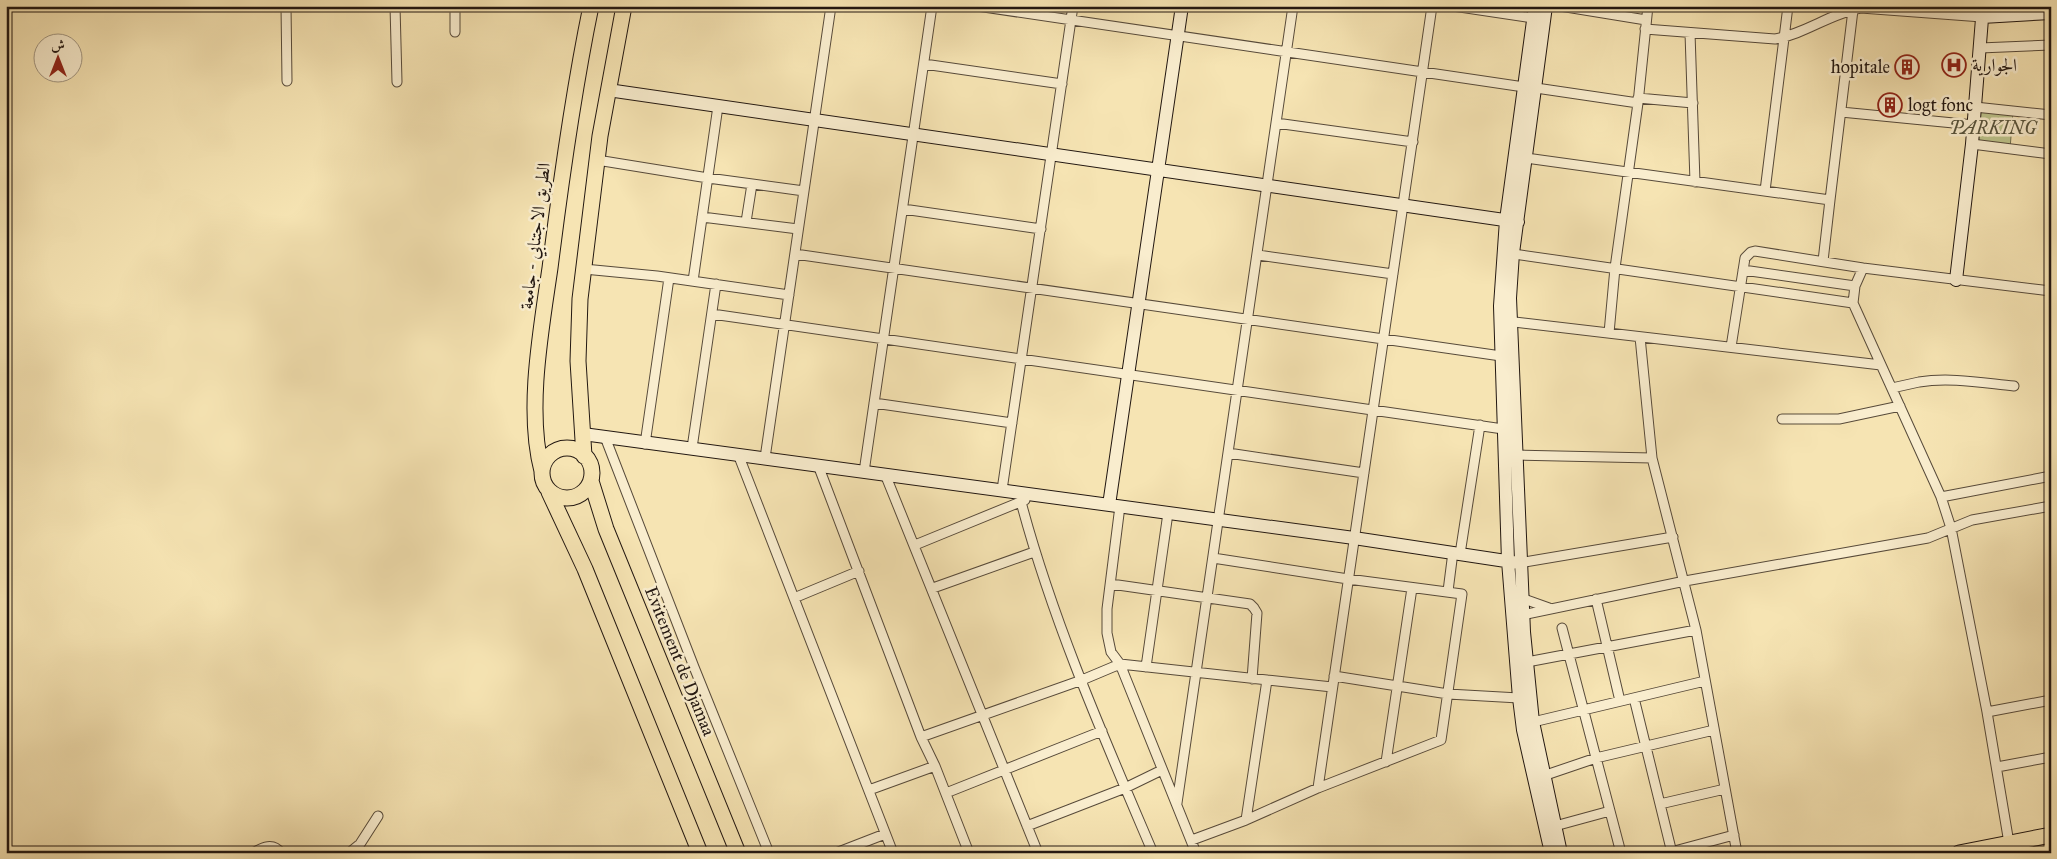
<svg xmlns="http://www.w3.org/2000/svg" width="2057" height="859" font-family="'IM FELL Great Primer',Amiri,serif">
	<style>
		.green { fill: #bdc48c; stroke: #706e4e }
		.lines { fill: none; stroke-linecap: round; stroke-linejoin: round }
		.street-casing { stroke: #574a3a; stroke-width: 11 }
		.secondary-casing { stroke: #221711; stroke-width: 14 }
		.primary-casing { stroke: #221711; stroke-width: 17 }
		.street { stroke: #f9edce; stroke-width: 9 }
		.secondary { stroke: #f9edce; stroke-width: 12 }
		.primary { stroke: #f6e4b3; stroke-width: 15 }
		.labels { text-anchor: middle; stroke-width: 5; stroke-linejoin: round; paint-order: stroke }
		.poi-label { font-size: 18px; fill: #221711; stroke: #f9edce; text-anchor: start }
		.park-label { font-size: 18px; font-style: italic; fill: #58543c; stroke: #f9edce }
		.street-label { font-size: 18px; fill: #221711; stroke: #f9edce }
	</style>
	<rect width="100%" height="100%" fill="#f6e4b3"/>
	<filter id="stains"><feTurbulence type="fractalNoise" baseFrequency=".004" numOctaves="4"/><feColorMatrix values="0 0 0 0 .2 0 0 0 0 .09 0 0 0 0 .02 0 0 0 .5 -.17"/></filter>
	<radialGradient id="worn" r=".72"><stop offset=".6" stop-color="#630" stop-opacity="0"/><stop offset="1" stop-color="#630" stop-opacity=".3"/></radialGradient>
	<path class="green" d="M1975,108L2013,111L2010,149L1973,143Z"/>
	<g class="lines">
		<g class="street-casing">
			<path id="street" d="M286,6L287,81
				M395,6L397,82
				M977,6L1524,87
				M1453,6L1533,18
				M1560,6L1646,20
				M1645,29L1775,39C1805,34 1831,13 1861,8L1982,17
				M455,32V6
				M1690,33L1695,182
				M1980,48L2051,45
				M924,64L1062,84
				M1536,88L1638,103
				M1638,98L1693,103
				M1975,107L2051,115
				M1841,112L1974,125
				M1276,123L1413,142
				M1972,144L2051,154
				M1526,158L1830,200L1853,10
				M597,160L708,178L804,191
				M1765,191L1788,6
				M903,209L1041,229
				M702,217L798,229
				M746,222L752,184
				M1507,253L1853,303
				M795,254L1501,356
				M1258,255L1393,274
				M1823,261L1830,200
				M1863,268L1855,286L1853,303L1941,497L1951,528L1987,712L2009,843
				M584,269L657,276L789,295
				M1743,270L1855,286
				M693,281L718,106
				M712,314L1503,429
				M1506,321L1881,365
				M1609,333L1615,268L1638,103L1648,6
				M1640,337L1652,458L1696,630L1737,853
				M1731,347L1745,258L1751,252L1755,251L1863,268L2051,291
				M1892,388C1901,386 1910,384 1919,382C1950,377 1983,383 2014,386
				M874,403L1012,423
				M1782,419H1839L1900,406
				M605,437L694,667L769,853
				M645,444L669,278
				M692,448L716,284
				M1228,453L1364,473
				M738,454L893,853
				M1515,455L1652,458
				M765,458L831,6
				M818,465L921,737L935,766L969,853
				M864,472L932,6
				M885,474L1038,853
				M1002,490L1073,6
				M1941,497L2051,476
				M1021,502C1053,622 1104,738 1153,853
				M1120,506L1107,609V633L1111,652L1120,664L1332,687
				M915,545L1025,500
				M1460,554L1480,425
				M1519,563L1673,537
				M1111,584L1250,604L1254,608L1257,613L1252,679
				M933,588L1034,552
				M1448,591L1453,552
				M794,598L859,571
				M1521,598L1549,608
				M1596,599L1620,701
				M1522,615L1685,581L1928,538L1972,520L2051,506
				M1562,628L1621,853
				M1527,662L1696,630
				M1146,667L1168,513
				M1334,676L1448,694L1519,698
				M1634,698L1672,853
				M1987,712L2051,700
				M1533,722L1705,681
				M921,737L1082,680L1120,664L1196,853
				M1386,762L1412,588
				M1997,767L2051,757
				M1543,776L1596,758L1714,730
				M1318,788L1432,6
				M869,790L935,766
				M946,793L1102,731
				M1177,803L1293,6
				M1660,804L1725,789
				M1246,820L1267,680
				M1027,826L1125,788L1162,770
				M1555,826L1610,811
				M1192,840L1246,820L1318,788L1441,740L1462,594L1348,579L1213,558
				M253,853C263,847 273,842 281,853
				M349,853L360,844L378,816
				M836,853L885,834
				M1667,853L1734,835"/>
		</g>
		<g class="secondary-casing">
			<path id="secondary" d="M1535,6L1506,220L1500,306L1508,561L1519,698L1523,730L1551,853
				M1546,6L1513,253L1510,298L1524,632L1533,722L1561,853
				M1982,17L2051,13
				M608,90L1518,222
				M1956,280L1972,144L1983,6
				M583,434L1354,538L1519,563
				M1109,505L1182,6"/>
		</g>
		<g class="primary-casing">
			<path id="primary" d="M542 473a25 25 0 1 1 50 0a25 25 0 1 1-50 0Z
				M584,456L578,361L580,299L600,136L624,6
				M542,471C526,411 541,330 550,268C561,180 573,93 591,6
				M591,481L606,529L738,853
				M549,492L585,569L700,853
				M1959,853L2051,835"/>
		</g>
		<use href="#street" class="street"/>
		<use href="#secondary" class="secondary"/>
		<use href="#primary" class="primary"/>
	</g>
	<defs>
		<g id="hospital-ring" transform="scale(1.25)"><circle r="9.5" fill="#f9edce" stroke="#8f2418" stroke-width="1.5"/><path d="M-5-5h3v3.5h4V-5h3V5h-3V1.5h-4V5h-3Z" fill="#8f2418"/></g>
		<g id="building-ring" transform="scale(1.25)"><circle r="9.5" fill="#f9edce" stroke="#8f2418" stroke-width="1.5"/><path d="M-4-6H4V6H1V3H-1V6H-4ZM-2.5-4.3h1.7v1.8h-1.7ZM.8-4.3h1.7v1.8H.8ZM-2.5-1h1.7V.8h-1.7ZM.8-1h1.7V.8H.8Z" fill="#8f2418"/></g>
	</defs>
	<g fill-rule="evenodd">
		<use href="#hospital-ring" x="1954" y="65"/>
		<use href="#building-ring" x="1907" y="67"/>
		<use href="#building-ring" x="1890" y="105"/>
	</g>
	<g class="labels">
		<g class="poi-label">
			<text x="1972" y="71">الجوارية</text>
			<text x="1890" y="73" text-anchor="end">hopitale</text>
			<text x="1908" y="111">logt fonc</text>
		</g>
		<g class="park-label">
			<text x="1993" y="134">PARKING</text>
		</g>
		<g class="street-label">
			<text transform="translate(535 236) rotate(-83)" y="6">الطريق الاجتنابي - جامعة</text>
			<text transform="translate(680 661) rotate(68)" y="6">Evitement de Djamaa</text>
		</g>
	</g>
	<rect width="2057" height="859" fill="none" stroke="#f6e4b3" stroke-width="25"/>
	<rect x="8" y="8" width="2042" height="844" fill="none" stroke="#221711" stroke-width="2.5"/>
	<rect x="12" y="12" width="2032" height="834" fill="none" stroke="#221711"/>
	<g transform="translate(58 58)"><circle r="24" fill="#f9edce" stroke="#a39782"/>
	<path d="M0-4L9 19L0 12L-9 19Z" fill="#8f2418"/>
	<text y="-8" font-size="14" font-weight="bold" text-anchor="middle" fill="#221711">ش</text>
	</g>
	<rect width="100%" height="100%" filter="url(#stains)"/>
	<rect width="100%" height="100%" fill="url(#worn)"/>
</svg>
